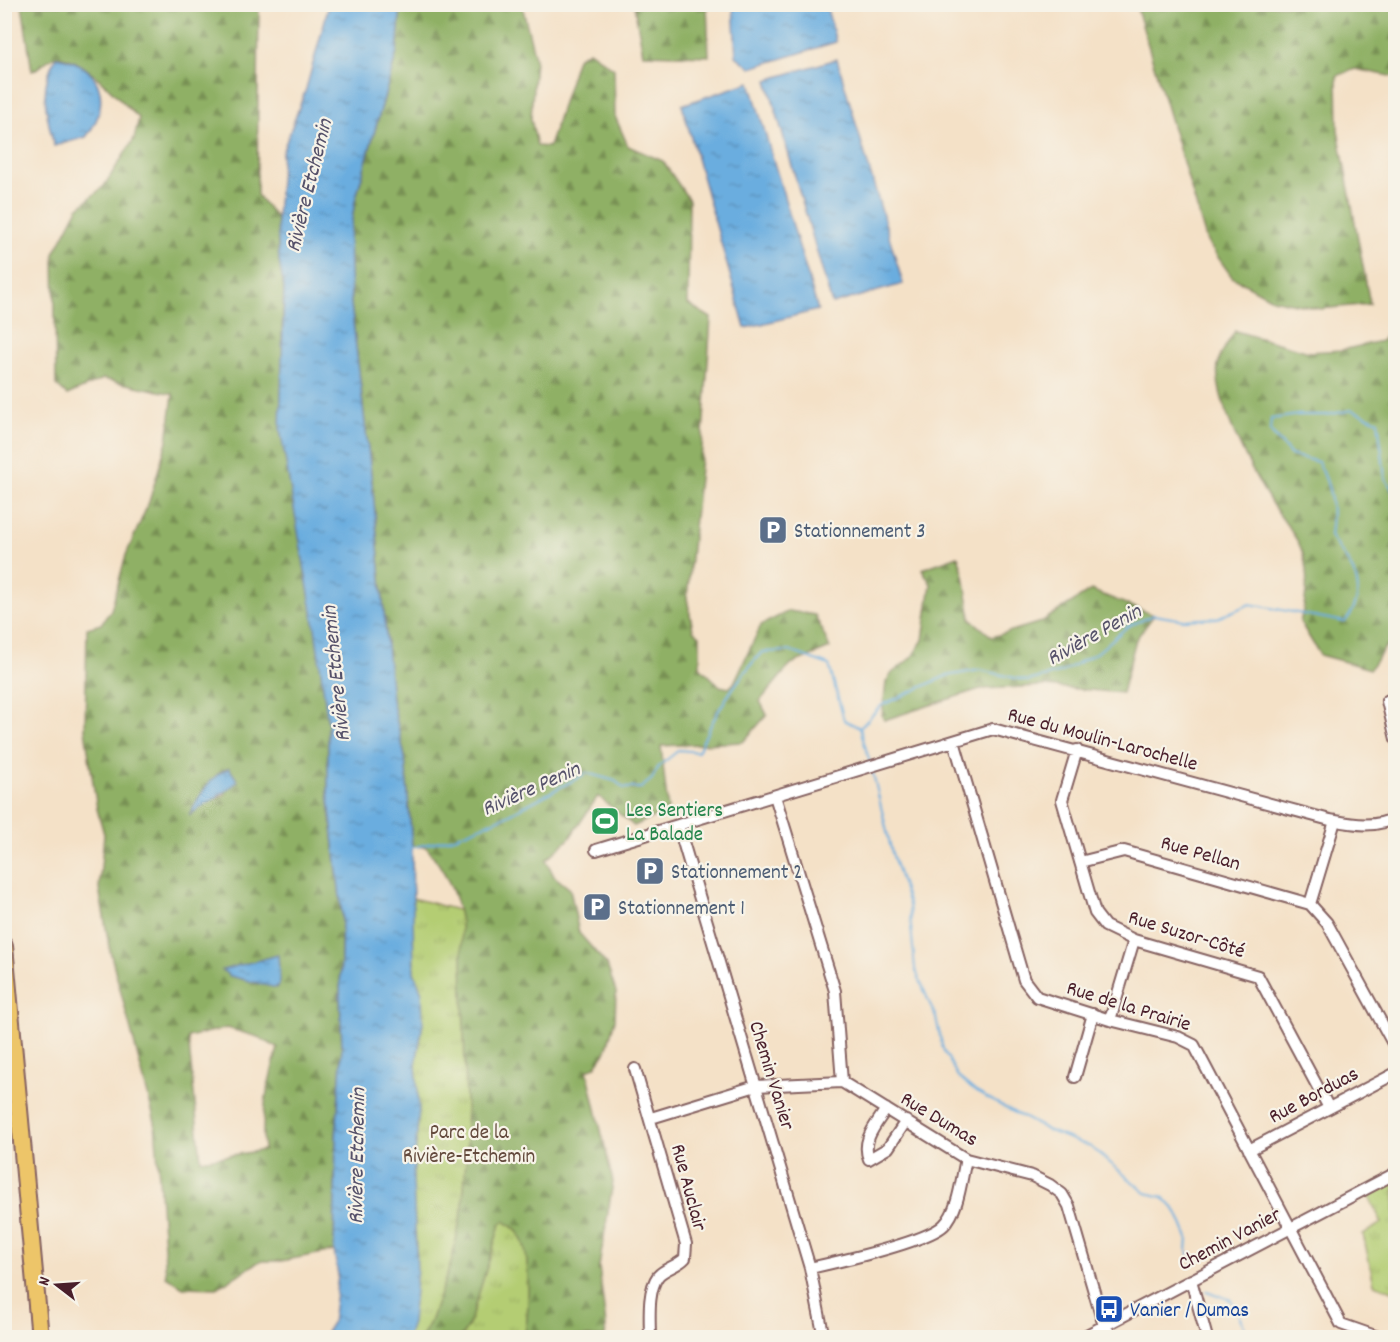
<svg xmlns="http://www.w3.org/2000/svg" width="1400" height="1342" font-family="Dekko,sans-serif">
	<style>
		.grass { fill: url(#grass-tufts); stroke: #7f764f; stroke-width: 1.5 }
		.forest { fill: url(#forest-firs); stroke: #6c6848; stroke-width: 1.5; fill-rule: evenodd }
		.water { fill: url(#water-ripples); stroke: #5a6685; stroke-width: 1.5 }
		.lines { fill: none; stroke-linecap: round; stroke-linejoin: round }
		.stream { stroke: #6aaddf; stroke-width: 2 }
		.minor-casing { stroke: #866362; stroke-width: 14 }
		.highway-casing { stroke: #866362; stroke-width: 20 }
		.minor { stroke: #fff; stroke-width: 10 }
		.highway { stroke: #edc569; stroke-width: 16 }
		.labels { text-anchor: middle; stroke-width: 4.5; stroke-linejoin: round; paint-order: stroke }
		.service-label { font-size: 21px; fill: #4e5e75; stroke: #f7f3e8; text-anchor: start }
		.street-label { font-size: 21px; fill: #4a1f2b; stroke: #f7f3e8 }
		.leisure-label { font-size: 21px; fill: #27864d; stroke: #f7f3e8; text-anchor: start }
		.park-label { font-size: 21px; fill: #644a3d; stroke: #f7f3e8 }
		.transit-label { font-size: 21px; fill: #164399; stroke: #f7f3e8; text-anchor: start }
		.water-label { font-size: 22px; font-style: italic; fill: #55516a; stroke: #f7f3e8 }
	</style>
	<defs>
		<pattern id="grass-tufts" width="24" height="20" patternUnits="userSpaceOnUse" patternTransform="scale(1.5)"><rect width="24" height="20" fill="#b4cd73"/><path d="M3 7l-1-3M5 7V3M7 7l1-3M15 17l-1-3M17 17v-4M19 17l1-3" fill="none" stroke="#9cb064"/></pattern>
		<pattern id="forest-firs" width="22" height="20" patternUnits="userSpaceOnUse" patternTransform="scale(1.5)"><rect width="22" height="20" fill="#8fb065"/><path d="M5 1l3.5 6h-7zM16 11l3.5 6h-7z" fill="#778f53"/></pattern>
		<pattern id="water-ripples" width="26" height="14" patternUnits="userSpaceOnUse" patternTransform="scale(1.5)"><rect width="26" height="14" fill="#6aaddf"/><path d="M2 4q2-2 4 0t4 0M15 11q2-2 4 0t4 0" fill="none" stroke="#598cb5"/></pattern>
	</defs>
	<rect width="100%" height="100%" fill="#f7f3e8"/>
	<filter id="ink" filterUnits="userSpaceOnUse"><feTurbulence type="fractalNoise" baseFrequency=".0167" numOctaves="2"/><feDisplacementMap in="SourceGraphic" scale="12" xChannelSelector="R" yChannelSelector="G"/><feConvolveMatrix kernelMatrix="1 2 1 2 8 2 1 2 1" color-interpolation-filters="sRGB"/></filter>
	<filter id="wash" filterUnits="userSpaceOnUse"><feTurbulence type="fractalNoise" baseFrequency=".008" numOctaves="4" result="noise"/><feDisplacementMap in="SourceGraphic" scale="24" xChannelSelector="R" yChannelSelector="G"/><feGaussianBlur stdDeviation="1.35" result="paint"/><feColorMatrix in="noise" values="0 0 0 0 0 0 0 0 0 0 0 0 0 0 0 0 0 1.4 0 .05"/><feComposite in="paint" operator="in"/></filter>
	<g filter="url(#wash)">
		<rect width="100%" height="100%" fill="#f4e1c7"/>
		<path class="grass" d="M379,889L544,933L531,1337L343,1338Z
			M1395,1173V1292L1374,1284L1363,1234L1382,1223L1365,1189Z"/>
		<path class="forest" d="M22,5H259L257,195L277,218L279,261L284,288L282,336L328,724V792L342,915L340,997L342,1046L336,1138L334,1251L281,1261H260L217,1288L183,1287L166,1276L155,1122L110,951L99,888L104,834L97,809L85,730L87,628L101,624L111,610L126,555L149,502L167,441L173,394L103,379L67,395L56,385L54,254L78,208L104,186L134,139L139,118C119,100 82,54 55,57C46,58 42,69 32,71ZM229,768L225,795L203,804L191,814C200,796 209,776 229,768ZM227,1028L258,1037L278,1048C268,1083 260,1115 264,1150L201,1160L188,1037Z
			M401,5H522L535,58L531,119L537,146L549,147L577,58L589,51L614,69L615,116L628,146L663,161L689,200L688,304L711,318L702,448L687,598L693,630L700,636V667L720,686L729,688L734,683L761,625L789,611L815,615L830,648L791,664L760,701L767,715L743,742L661,746L668,810L634,826L598,796L569,839L546,860L554,876L570,889L579,933L607,965L616,992L615,1020L606,1051L595,1067L587,1070L613,1182L599,1267L606,1326L605,1337H524C529,1317 531,1256 521,1238C518,1230 511,1226 504,1221L500,1225L469,1325L461,1337H422L430,1322L452,1260L463,1206L467,1141L461,923C456,893 446,871 426,847L412,846L405,757L392,700L373,491L351,304L349,238L355,201L397,52Z
			M634,5H707L709,56L643,54Z
			M1136,5H1395V77L1355,69L1337,76L1338,130L1370,304L1320,309L1272,299L1232,277L1207,242Z
			M1395,324V644L1386,646L1370,669L1320,655L1300,622C1307,598 1310,569 1300,546C1293,531 1280,517 1272,504C1253,474 1209,393 1219,360C1222,350 1230,340 1235,331L1309,352L1342,350L1381,341Z
			M958,556L964,575L971,619L992,637L1041,622L1091,590L1154,615L1136,639L1122,693L1044,686L980,689L884,720L882,716L886,682L891,674L912,657L923,640L931,584L922,569Z"/>
		<path class="water" d="M329,5H401L397,52L355,201L349,238L351,304L373,491L392,700L405,757L412,846L414,972L422,993L423,1023L416,1064L419,1109L413,1180L417,1269L412,1323L407,1337H323L332,1323L338,1275L334,1251L336,1138L342,1046L340,997L342,915L328,792V724L315,628L280,429L284,288L279,261L277,218L282,153L306,89Z
			M733,5H826L836,42L751,68L736,56Z
			M56,57C101,63 114,102 86,137L54,146C46,112 38,88 56,57Z
			M837,59L903,284L832,304L767,80Z
			M750,82L818,310L745,328L682,105Z
			M229,768L238,781C223,796 205,802 189,816C199,797 209,776 229,768Z
			M278,955L280,982L276,988L230,976L222,970Z"/>
		<g class="lines">
			<path class="stream" d="M860,728L870,763
				M872,769L892,853L909,905L915,969L936,1018L943,1049L958,1077L976,1092L1047,1130L1091,1147L1146,1193L1163,1197L1177,1212L1188,1238L1187,1250L1193,1261
				M411,848L455,837L504,817L587,773L615,781L624,788H641L652,779L659,766L679,750L698,752C715,713 733,684 762,652L790,651L829,665L844,720L860,728L882,705L946,676L980,670L1028,681L1062,672L1098,652L1128,626L1154,615L1184,620L1217,618L1250,604L1345,622C1372,588 1351,566 1330,536C1334,507 1332,488 1318,462L1291,455L1270,431L1271,419L1298,415H1326L1352,410L1378,421L1385,478L1396,495
				M1207,1291L1231,1300L1250,1338"/>
		</g>
	</g>
	<g filter="url(#ink)">
		<g class="lines">
			<g class="minor-casing">
				<path id="minor" d="M1396,696L1387,701L1396,739
					M954,741L1024,980L1037,997L1110,1020L1178,1037L1194,1045L1341,1324L1381,1338
					M1077,750L1062,800L1095,913L1105,926L1134,940L1258,976L1329,1108
					M775,796L835,991L842,1082
					M678,825L810,1268L824,1338
					M596,850L993,729L1330,820C1352,824 1376,829 1396,817
					M1080,862L1124,851L1310,904L1327,923L1396,1049
					M1310,904L1335,821
					M1110,1020L1134,940
					M635,1069L686,1244L685,1258C678,1266 665,1268 658,1276C647,1291 650,1320 650,1338
					M1075,1077L1093,1014
					M886,1109C876,1125 861,1140 869,1159L888,1148L906,1121
					M651,1118L756,1086L842,1082L966,1159L1032,1176L1050,1185L1062,1194L1069,1206L1104,1326L1114,1338
					M1249,1150L1396,1073
					M810,1268C837,1262 927,1242 944,1225C959,1210 961,1180 966,1159
					M1191,1280L1207,1338
					M1081,1338L1396,1173"/>
			</g>
			<g class="highway-casing">
				<path id="highway" d="M4,946L40,1338"/>
			</g>
			<use href="#minor" class="minor"/>
			<use href="#highway" class="highway"/>
		</g>
	</g>
	<defs>
		<g id="parking-square" transform="scale(1.5)"><rect x="-9" y="-9" width="18" height="18" rx="4" fill="#5c6f8a" stroke="#f7f3e8"/><path d="M-3.5-5.5H1a3.5 3.5 0 0 1 0 7H-1V5.5H-3.5ZM-1-3.4V-.6H.8a1.4 1.4 0 0 0 0-2.8Z" fill="#fff"/></g>
		<g id="stadium-square" transform="scale(1.5)"><rect x="-9" y="-9" width="18" height="18" rx="4" fill="#2e9e5b" stroke="#f7f3e8"/><path d="M0-5a6.5 5 0 1 0 0 10a6.5 5 0 1 0 0-10ZM-3.5-1.8h7v3.6h-7Z" fill="#fff"/></g>
		<g id="bus-square" transform="scale(1.5)"><rect x="-9" y="-9" width="18" height="18" rx="4" fill="#1a4fb4" stroke="#f7f3e8"/><path d="M-5-6H5V4H4V6H2V4H-2V6H-4V4H-5ZM-3.5-4V0h7V-4ZM-3.5 1.2v1.5H-2V1.2ZM2 1.2v1.5H3.5V1.2Z" fill="#fff"/></g>
	</defs>
	<g fill-rule="evenodd">
		<use href="#parking-square" x="773" y="530"/>
		<use href="#stadium-square" x="605" y="821"/>
		<use href="#parking-square" x="650" y="871"/>
		<use href="#parking-square" x="597" y="907"/>
		<use href="#bus-square" x="1109" y="1309"/>
	</g>
	<g class="labels">
		<g class="service-label">
			<text x="794" y="537">Stationnement 3</text>
			<text x="671" y="878">Stationnement 2</text>
			<text x="618" y="914">Stationnement 1</text>
		</g>
		<g class="street-label">
			<text transform="translate(1103 738) rotate(15)" y="7">Rue du Moulin-Larochelle</text>
			<text transform="translate(1201 852) rotate(16)" y="7">Rue Pellan</text>
			<text transform="translate(1187 933) rotate(17)" y="7">Rue Suzor-Côté</text>
			<text transform="translate(1129 1005) rotate(17)" y="7">Rue de la Prairie</text>
			<text transform="translate(773 1075) rotate(73)" y="7">Chemin Vanier</text>
			<text transform="translate(1313 1094) rotate(-28)" y="7">Rue Borduas</text>
			<text transform="translate(940 1118) rotate(31)" y="7">Rue Dumas</text>
			<text transform="translate(690 1187) rotate(75)" y="7">Rue Auclair</text>
			<text transform="translate(1229 1238) rotate(-28)" y="7">Chemin Vanier</text>
		</g>
		<g class="leisure-label">
			<text x="626" y="816">Les Sentiers<tspan x="626" dy="24">La Balade</tspan></text>
		</g>
		<g class="park-label">
			<text x="469" y="1138">Parc de la<tspan x="469" dy="24">Rivière-Etchemin</tspan></text>
		</g>
		<g class="transit-label">
			<text x="1130" y="1316">Vanier / Dumas</text>
		</g>
		<g class="water-label">
			<text transform="translate(307 185) rotate(-76)" y="8">Rivière Etchemin</text>
			<text transform="translate(1093 633) rotate(-29)" y="8">Rivière Penin</text>
			<text transform="translate(334 674) rotate(-96)" y="8">Rivière Etchemin</text>
			<text transform="translate(530 787) rotate(-24)" y="8">Rivière Penin</text>
			<text transform="translate(355 1156) rotate(-89)" y="8">Rivière Etchemin</text>
		</g>
	</g>
	<rect width="1400" height="1342" fill="none" stroke="#f7f3e8" stroke-width="24"/>
	<g transform="translate(57 1285) rotate(287)" stroke="#f7f3e8" stroke-width="4.5" paint-order="stroke">
	<path d="M0-4.5L10 22L0 15L-10 22Z" fill="#4a1f2b"/>
	<text y="-9" font-size="16" font-weight="bold" text-anchor="middle" fill="#4a1f2b">N</text>
	</g>
</svg>
